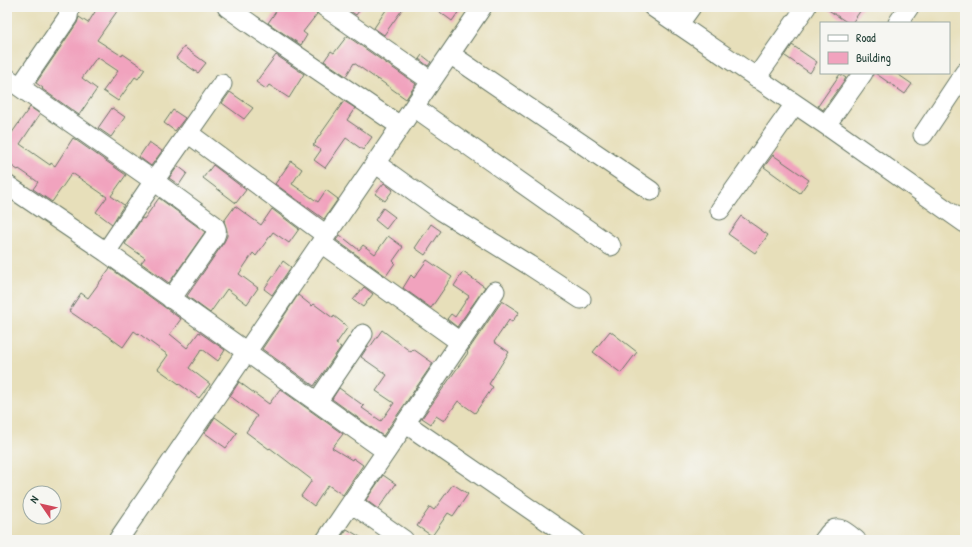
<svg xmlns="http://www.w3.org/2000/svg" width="972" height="547" font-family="'Patrick Hand',sans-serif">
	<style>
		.building { fill: #f1a3be }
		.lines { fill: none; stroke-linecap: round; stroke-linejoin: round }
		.minor-casing { stroke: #657663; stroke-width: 21 }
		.minor { stroke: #fff; stroke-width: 19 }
	</style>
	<rect width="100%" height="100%" fill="#f6f6f2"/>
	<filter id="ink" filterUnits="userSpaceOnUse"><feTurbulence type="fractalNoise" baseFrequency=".025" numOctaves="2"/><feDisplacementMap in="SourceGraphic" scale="8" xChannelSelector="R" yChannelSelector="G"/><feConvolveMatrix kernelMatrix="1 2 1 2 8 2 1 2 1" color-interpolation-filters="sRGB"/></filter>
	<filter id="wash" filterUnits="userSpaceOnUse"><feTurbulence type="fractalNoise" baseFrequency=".012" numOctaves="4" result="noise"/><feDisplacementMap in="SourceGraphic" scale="16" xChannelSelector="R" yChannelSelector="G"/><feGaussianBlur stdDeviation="0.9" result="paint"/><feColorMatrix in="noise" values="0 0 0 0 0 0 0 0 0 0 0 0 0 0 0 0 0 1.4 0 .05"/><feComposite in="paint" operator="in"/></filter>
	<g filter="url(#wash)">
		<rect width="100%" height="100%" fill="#e7dfba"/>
		<g id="blocks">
			<path class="building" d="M98,7H120L97,40L122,56L123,54L145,69L138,79L135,77L118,101L103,91L118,71L97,57L82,78L97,89L79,115L42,89L43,88L36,83L77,23L79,17L88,23Z
				M279,7H310L315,11L317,14L303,32L307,35L301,45L268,23Z
				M344,7H362L356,15Z
				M388,7H404L384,35L374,28Z
				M433,7H462L452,21Z
				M824,7H863L852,23H848Z
				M347,36L416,84L406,99L378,79V80L354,63L346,76L324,61L331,51L334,53Z
				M792,45L817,62L810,73L785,56Z
				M184,47L206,63L198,73L176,58Z
				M276,55L304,74L289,98L269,85L266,89L256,82Z
				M422,55L431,62L428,66L419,59Z
				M875,73H896L912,84L905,94Z
				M840,74L846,78L823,110L818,106Z
				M230,92L253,108L244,119L222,103Z
				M344,101L355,108L347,120L372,137L363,150L346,138L325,168L314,160L321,150L313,145L316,143L315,142Z
				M30,107L40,114L20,144L50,165L51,163L55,166L73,138L126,175L111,196L124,205L112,224L96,212L107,197L72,173L52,202L33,189L38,182L19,169L18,170L7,163V135L9,137Z
				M112,108L125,117L111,137L98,128Z
				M173,110L185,118L175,131L164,123Z
				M149,142L162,151L151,166L139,157Z
				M773,155L809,180L800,193L764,167Z
				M291,161L302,169L292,184L318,202L326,190L338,199L324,219L275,184Z
				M213,165L246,190L236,203L203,178Z
				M178,166L187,173L179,185L169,178Z
				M384,183L393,190L385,201L375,194Z
				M159,198L205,232L169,283L141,263L145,258L125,244L142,218L144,219Z
				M235,206L261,225L272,209L299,229L289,243L273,232L256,256L253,253L239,274L258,288L247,304L227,289L210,313L187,296L224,242L227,236V231L224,221Z
				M383,208L395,217L386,229L375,220Z
				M741,216L768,235L755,253L728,234Z
				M431,224L441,231L425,255L415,248Z
				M340,235L359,250L363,245L375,254L388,236L403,247L393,261L395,263L386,276L336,240Z
				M427,260L452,277L431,308L403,288L411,275L414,278Z
				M283,261L291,267L272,295L264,289L277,271V270Z
				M110,268L181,319L170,334L187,348L199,332L225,350L218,361L202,349L189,368L210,384L199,398L158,369L168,355L138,333V334L134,331L123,347L95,327L94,328L69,311L81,293L88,298Z
				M463,272L485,287L457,327L447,319L451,314L455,317L469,296L454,286Z
				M364,287L373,294L363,307L353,300Z
				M298,295L312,306L314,304L333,318L334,316L348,327L336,344L341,347L314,386L262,349Z
				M502,301L519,312L512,322L509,320L494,342L509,352L489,384L493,387L475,413L458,401L444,421L436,416L431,424L422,418L468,353L467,352Z
				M382,330L411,352L413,349L433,363L383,436L332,399L339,388L364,406L362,408L381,421L394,403L376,391L387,375L361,357L368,346L370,347Z
				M610,331L637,352L621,373L593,352Z
				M239,382L269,404L280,389L343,434L332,448L352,460L353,458L363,465L343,495L328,485L314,506L301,496L312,480L270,448L269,449L246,432L257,416L230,396Z
				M215,417L237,433L226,448L205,433Z
				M383,475L396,484L378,509L366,500Z
				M453,484L468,494L453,516L448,513L432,536L417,526L430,507L434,510Z
				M347,529L365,540H339Z"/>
		</g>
	</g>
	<g filter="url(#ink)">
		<use href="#blocks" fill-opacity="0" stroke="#657663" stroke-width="1"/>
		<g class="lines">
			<g class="minor-casing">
				<path id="minor" d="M227,7L252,25L400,126
					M325,7L431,81
					M653,7L826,125L965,223
					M898,23L909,7
					M678,25L691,7
					M450,54L651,191
					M7,78L154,181L214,225C217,230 217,231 215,236L171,299
					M756,78L806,7
					M20,87L68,17L69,10L67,7
					M414,107L611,246
					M826,125L863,73
					M188,133L326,235
					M923,135L965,72
					M375,163L442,211L529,265L581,299
					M7,185L106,252L386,451
					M720,210L795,104
					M321,243L460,342
					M106,252L154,181L222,84
					M317,402L363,334
					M405,423L575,540
					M351,503L404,540
					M118,540L482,7
					M326,540L495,291
					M824,540C827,537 829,532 833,530C840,525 850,536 856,540"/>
			</g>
			<use href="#minor" class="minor"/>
		</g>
	</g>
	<rect width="972" height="547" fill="none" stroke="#f6f6f2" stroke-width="24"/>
	<rect x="820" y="22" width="130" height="52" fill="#f6f6f2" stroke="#a0aca6"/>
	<rect x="828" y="35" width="20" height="6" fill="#ffffff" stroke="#a0aca6"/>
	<text x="856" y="42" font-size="12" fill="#1f3d34">Road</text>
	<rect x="828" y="52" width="20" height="12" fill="#f1a3be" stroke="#a0aca6"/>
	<text x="856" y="62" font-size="12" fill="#1f3d34">Building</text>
	<g transform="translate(42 505) rotate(304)"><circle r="19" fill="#f6f6f2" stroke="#a0aca6"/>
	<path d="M0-3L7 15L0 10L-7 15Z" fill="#d1495b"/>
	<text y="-6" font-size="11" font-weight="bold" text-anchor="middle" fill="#1f3d34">N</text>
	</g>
</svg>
